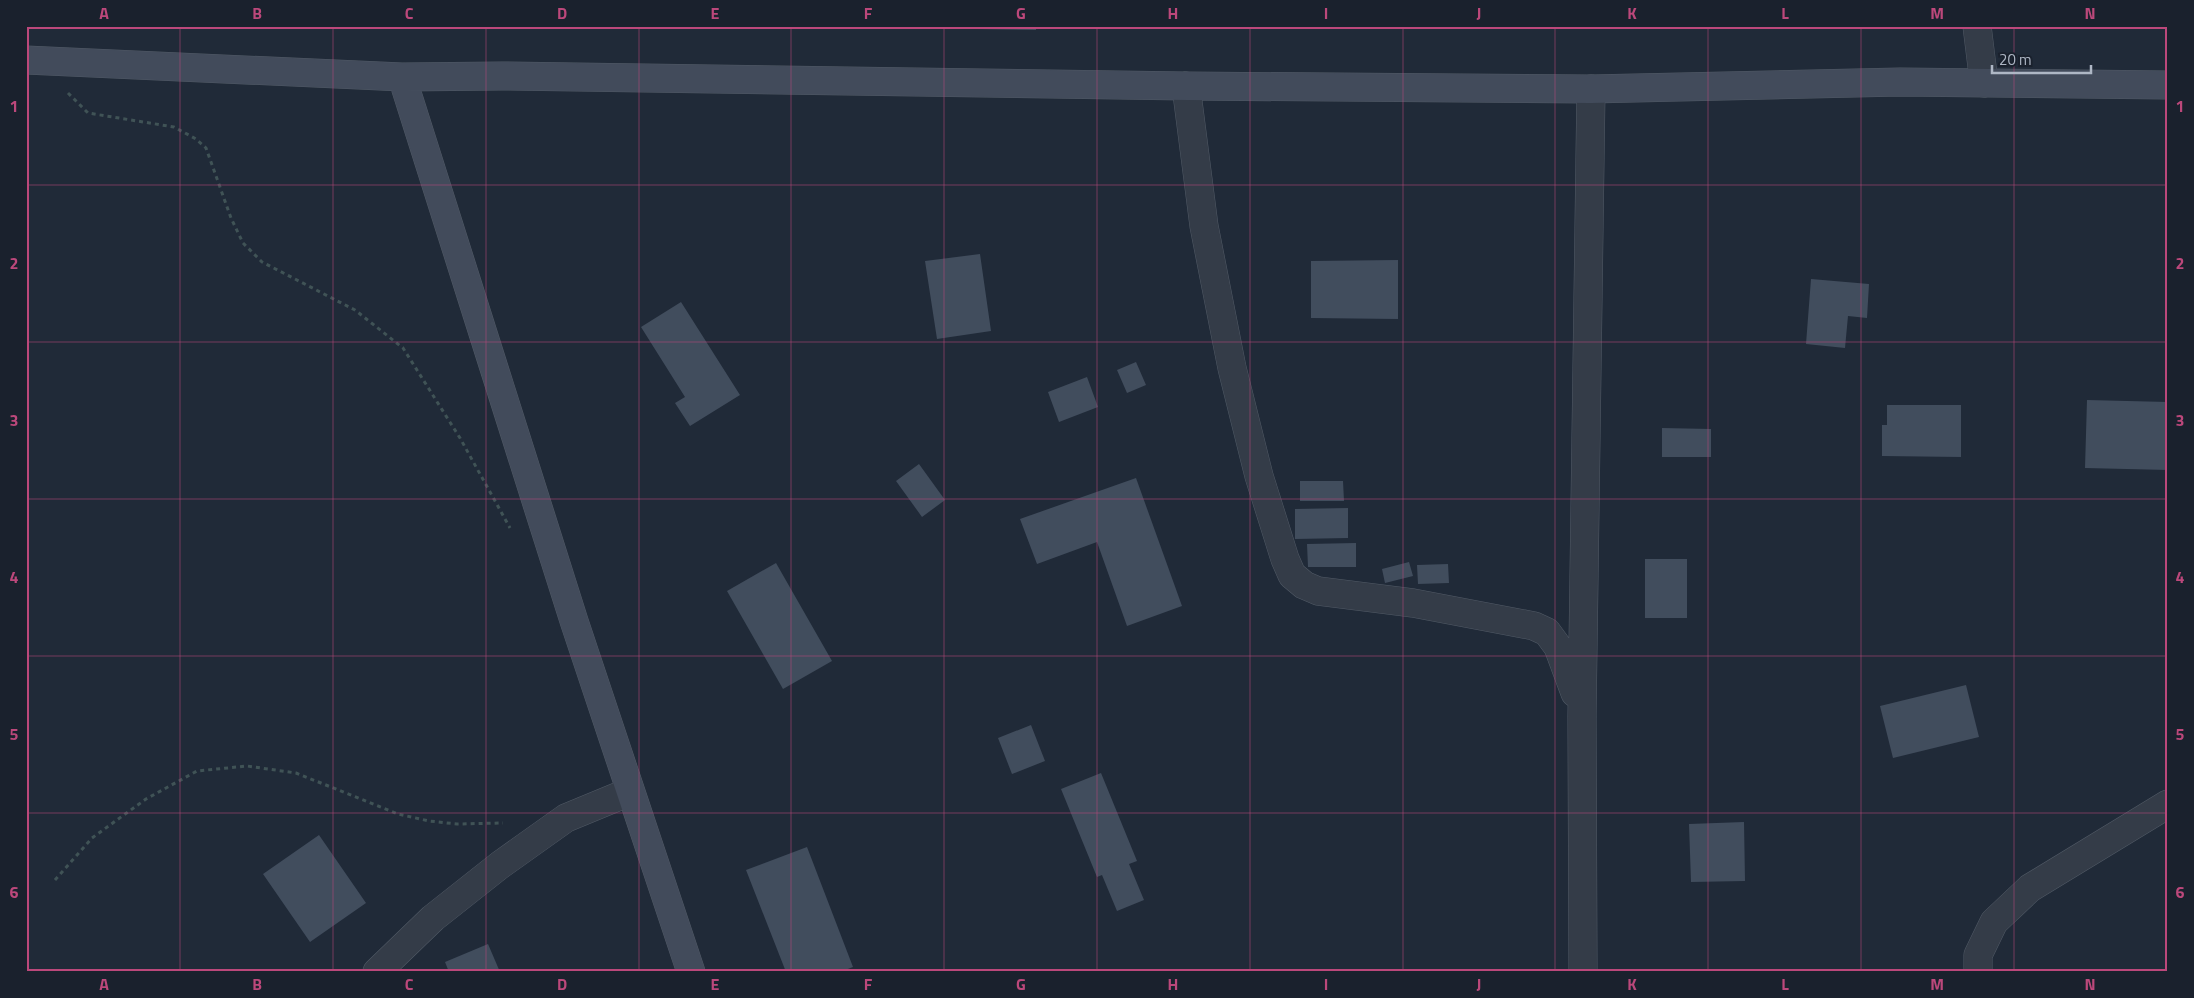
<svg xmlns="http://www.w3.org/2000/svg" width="2194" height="998" font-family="'Titillium Web',sans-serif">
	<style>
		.building { fill: #414d5d }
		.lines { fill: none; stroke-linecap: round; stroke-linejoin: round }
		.street-casing { stroke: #515a66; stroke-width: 29 }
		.secondary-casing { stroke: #515a66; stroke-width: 29 }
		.path { stroke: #405356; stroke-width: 3; stroke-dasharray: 4 4; stroke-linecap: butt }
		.street { stroke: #343c48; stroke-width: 28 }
		.secondary { stroke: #424b5b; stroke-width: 28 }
		.grid { fill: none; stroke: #bc487b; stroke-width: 1; stroke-opacity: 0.55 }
		.neatline { fill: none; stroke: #bc487b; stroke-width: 2 }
		.grid-label { font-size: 16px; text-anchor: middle; font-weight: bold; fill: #bc487b }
	</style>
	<rect width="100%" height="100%" fill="#202a38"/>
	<path class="building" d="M977,26H1036V30L977,29Z
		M980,254L991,331L937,339L925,261Z
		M1398,260V319L1311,318V261Z
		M1811,279L1869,284L1867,318L1848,316L1845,348L1806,344Z
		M681,302L740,395L690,426L675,403L685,397L641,327Z
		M1136,362L1146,385L1127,393L1117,370Z
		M1087,377L1098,407L1059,422L1048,392Z
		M2087,400L2168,402V470L2085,468Z
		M1887,405H1961V457L1882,456V425H1887Z
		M1662,428L1711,429V457H1662Z
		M919,464L945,500L922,517L896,481Z
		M1136,478L1182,606L1127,626L1097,542L1037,564L1020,519Z
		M1300,481H1343L1344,501H1300Z
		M1348,508V538L1295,539V509Z
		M1356,543V567H1308L1307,544Z
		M1645,559H1687V618H1645Z
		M1409,562L1413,576L1385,583L1382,569Z
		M776,563L832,661L783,689L727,591Z
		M1448,564L1449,583L1418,584L1417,565Z
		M1966,685L1979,737L1893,758L1880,706Z
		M1031,725L1045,761L1012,774L998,738Z
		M1101,773L1137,861L1129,864L1144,900L1117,911L1102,875L1097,877L1061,789Z
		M1744,822L1745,881L1691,882L1689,824Z
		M319,835L366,903L310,942L263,874Z
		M807,847L853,967L840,972H786L746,870Z
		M488,944L500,972H449L445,962Z"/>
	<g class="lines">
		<g class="street-casing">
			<path id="street" d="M1977,26L1984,83
				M1186,86L1204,226L1232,368L1259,476L1285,559L1292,575L1304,585L1318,591L1413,603L1534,626L1547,632L1558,647L1575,693
				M377,972L433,918L500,865L566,818L629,792
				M1583,972L1582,716L1591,89
				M1978,972V955L1994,922L2030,888L2168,804"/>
		</g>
		<g class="secondary-casing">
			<path id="secondary" d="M26,60L402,77L502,76L1186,86L1591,89L1900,82L2168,85
				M402,77L574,621L691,972"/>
		</g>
		<path class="path" d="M68,93L88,113L174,127L196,139L206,148L231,218L243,243L262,262L355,310L403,348L460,438L510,528
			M55,880L92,838L146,799L197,771L247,766L296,773L398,814L429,821L457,824L503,823"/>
		<use href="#street" class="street"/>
		<use href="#secondary" class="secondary"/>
	</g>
	<path class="grid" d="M180,26V972M333,26V972M486,26V972M639,26V972M791,26V972M944,26V972M1097,26V972M1250,26V972M1403,26V972M1555,26V972M1708,26V972M1861,26V972M2014,26V972M26,185H2168M26,342H2168M26,499H2168M26,656H2168M26,813H2168"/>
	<rect width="2194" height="998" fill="none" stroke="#1a212d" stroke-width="55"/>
	<path d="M1992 65v8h99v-8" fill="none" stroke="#aeb7c5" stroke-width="2.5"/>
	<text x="1999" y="65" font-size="15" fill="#aeb7c5" stroke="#1a212d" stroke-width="4" paint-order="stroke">20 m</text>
	<rect x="28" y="28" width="2138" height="942" class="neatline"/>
	<g class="grid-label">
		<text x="104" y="19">A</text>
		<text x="257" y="19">B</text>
		<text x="409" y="19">C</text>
		<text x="562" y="19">D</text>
		<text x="715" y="19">E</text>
		<text x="868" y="19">F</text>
		<text x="1021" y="19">G</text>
		<text x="1173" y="19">H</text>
		<text x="1326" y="19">I</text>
		<text x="1479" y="19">J</text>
		<text x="1632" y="19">K</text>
		<text x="1785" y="19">L</text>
		<text x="1937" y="19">M</text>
		<text x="2090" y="19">N</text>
		<text x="14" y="112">1</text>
		<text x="2180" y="112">1</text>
		<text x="14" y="269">2</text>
		<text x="2180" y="269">2</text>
		<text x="14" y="426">3</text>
		<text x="2180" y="426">3</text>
		<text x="14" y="583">4</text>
		<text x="2180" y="583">4</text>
		<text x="14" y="740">5</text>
		<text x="2180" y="740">5</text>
		<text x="14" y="898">6</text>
		<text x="2180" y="898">6</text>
		<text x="104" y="990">A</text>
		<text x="257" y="990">B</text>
		<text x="409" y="990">C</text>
		<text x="562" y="990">D</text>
		<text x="715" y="990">E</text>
		<text x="868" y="990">F</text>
		<text x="1021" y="990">G</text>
		<text x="1173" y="990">H</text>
		<text x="1326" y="990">I</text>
		<text x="1479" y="990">J</text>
		<text x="1632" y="990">K</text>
		<text x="1785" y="990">L</text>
		<text x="1937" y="990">M</text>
		<text x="2090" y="990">N</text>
	</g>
</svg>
